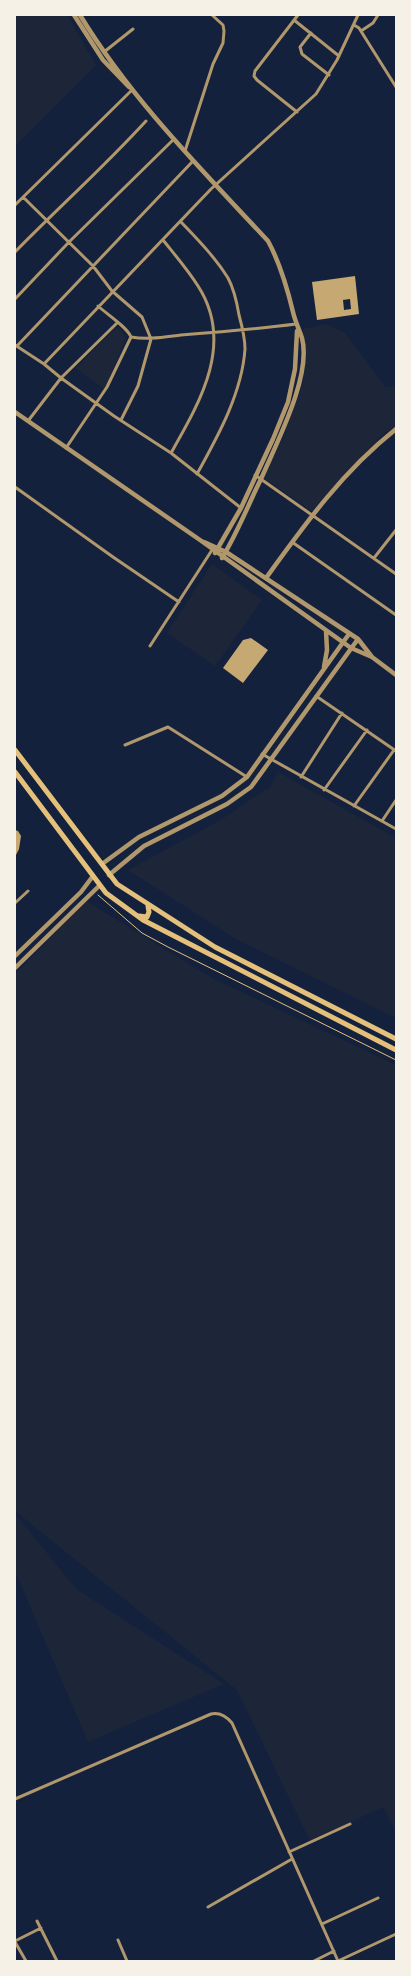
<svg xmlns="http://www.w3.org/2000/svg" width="411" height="1976" font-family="'PT Sans Narrow',sans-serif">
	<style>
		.green { fill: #1d2539 }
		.building { fill: #c6a872; fill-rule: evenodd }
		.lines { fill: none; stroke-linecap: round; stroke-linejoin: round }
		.path { stroke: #e5c07b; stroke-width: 1 }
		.minor { stroke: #b1986c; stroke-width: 3 }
		.tertiary { stroke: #b1986c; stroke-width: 4.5 }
		.secondary { stroke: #e5c07b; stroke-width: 5 }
	</style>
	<rect width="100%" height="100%" fill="#14213d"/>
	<path class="green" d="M15,15H67L96,65L15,146Z
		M326,324L345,333L385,387H396V426L381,436L312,511L263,478L282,440L303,383L306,355L303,329Z
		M115,328L120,329L126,337L105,390L76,368Z
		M212,564L262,600L215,666L167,633Z
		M278,772L396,838V1018L236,939L128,870L219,821L266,789L268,790Z
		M86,901L214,979L396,1065V1832L383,1807L310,1841L237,1690L15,1511V974Z
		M17,1516L76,1589L224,1684L88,1742L15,1571V1517Z"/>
	<path class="building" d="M355,276L359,314L317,320L312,282ZM350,299L351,309L344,310L343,300Z
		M251,638L268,650L243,683L223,668L243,640Z
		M15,830L18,831L21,836L19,849L15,857Z"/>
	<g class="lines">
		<path class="path" d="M98,895L142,933L168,947L396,1060"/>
		<path class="minor" d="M294,20L339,56
			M354,25L359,28L396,87
			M361,31L373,23L378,15
			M311,33L300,47L302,54L329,75
			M104,52L133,29
			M297,112L257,80L254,76L255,71L298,15
			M185,151L213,64L223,43L224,31L223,25L212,15
			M23,197L93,266L112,291L142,317L151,339L138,386L121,420
			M15,205L132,90
			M181,222C198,240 215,257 228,278C234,289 237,303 239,315C242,326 245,338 245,349C242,393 218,436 197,474
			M163,240C175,255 188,270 198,286C235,343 200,402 171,453
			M15,252C58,208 104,167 146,121
			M15,299L69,242L174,139
			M131,337C148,340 164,337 181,335C219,332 257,329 296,324
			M15,345L44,364L61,378L114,416L171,453L241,508
			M17,346L193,161
			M44,364L211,189L316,94L337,60L358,15
			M28,421L61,378L117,323
			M66,448L107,387L131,337C127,327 108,315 98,306
			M255,475L396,574
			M15,487L113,557L179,602
			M292,542L396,615
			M374,558L396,530
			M150,646L212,550
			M316,696L396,751
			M125,745L168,727L247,777
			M262,754L396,829
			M301,777L342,713
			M324,790L367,730
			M354,806L394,750
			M382,821L396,800
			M15,903L28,891
			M15,1799L211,1714C220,1712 226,1716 232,1723L338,1961
			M289,1852L350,1824
			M208,1907L292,1859
			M37,1921L57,1961
			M322,1924L378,1898
			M118,1940L127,1961
			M15,1941L41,1928
			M15,1942L26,1961
			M314,1961L334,1951
			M338,1961L396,1934"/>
		<path class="tertiary" d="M74,15L103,60L129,87
			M80,15C131,99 201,169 268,241C280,263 287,287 293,312C295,321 299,329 302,338C312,376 276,444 261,479C248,505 238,532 222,558
			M15,412L200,540L351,648L372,657L396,675
			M204,542L226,552L358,639L372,657
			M215,553L241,508L273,439L288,402L295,369L297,331
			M266,578C305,524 343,471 396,429
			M324,667L327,650L326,631
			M102,864L139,837L222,796L247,777L349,634
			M109,875L144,846L227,804L251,787L358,639
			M15,956L81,892L93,876
			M15,968L100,885"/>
		<path class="secondary" d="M15,750L117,884L215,947L396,1039
			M15,772L106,893L143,920L396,1050
			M139,916L147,917L149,912L148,906"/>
	</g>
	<rect width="411" height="1976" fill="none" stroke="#f6f1e7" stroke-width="32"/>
</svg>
